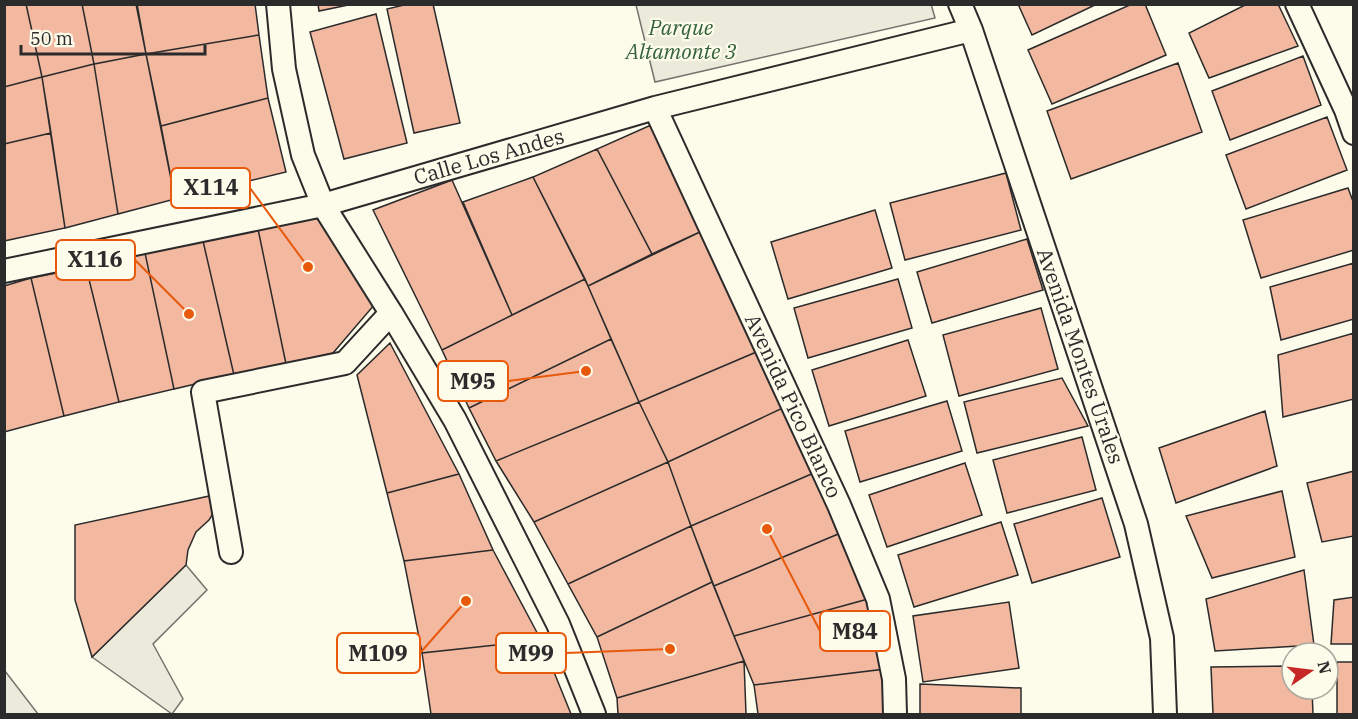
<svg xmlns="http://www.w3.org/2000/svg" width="1358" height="719" font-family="'IBM Plex Serif',serif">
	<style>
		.green { fill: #ecebdb; stroke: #74746e; stroke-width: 1.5 }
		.building { fill: #f2b8a0; stroke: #2b2b2b; stroke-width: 1.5 }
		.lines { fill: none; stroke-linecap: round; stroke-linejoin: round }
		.minor-casing { stroke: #2b2b2b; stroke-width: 26 }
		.minor { stroke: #fdfbea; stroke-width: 22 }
		.labels { text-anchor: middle; stroke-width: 4.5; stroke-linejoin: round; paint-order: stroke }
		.park-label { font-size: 21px; font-style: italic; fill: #34623c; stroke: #fdfbea }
		.street-label { font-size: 21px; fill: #2b2b2b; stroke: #fdfbea }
		.leader { fill: none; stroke: #e8590c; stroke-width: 2 }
		.callout-dot { fill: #e8590c; stroke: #fdfbea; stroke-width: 2 }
		.callout { fill: #fdfbea; stroke: #e8590c; stroke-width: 2 }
		.callout-label { font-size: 22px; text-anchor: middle; font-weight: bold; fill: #2b2b2b }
	</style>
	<rect width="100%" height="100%" fill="#fdfbea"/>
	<path class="green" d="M931,4L935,18L655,82L636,5Z
		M186,565L207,590L153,644L183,699L172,714L92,657Z
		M4,671H5L38,714H5Z"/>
	<path class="building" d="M4,4H26L42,77L4,87Z
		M26,4H82L94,64L42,77Z
		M82,4H136L146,54L94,64Z
		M137,4H255L259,35L146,54Z
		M318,4H353L319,11Z
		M408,4H433L460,123L414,133L387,9Z
		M1018,4H1097L1032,35Z
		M1132,4H1145L1166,55L1052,104L1028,50Z
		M1247,4H1278L1298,46L1209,78L1189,33Z
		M376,14L407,143L344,159L310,32Z
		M259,35L268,98L161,126L146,54Z
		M146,54L175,199L118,214L94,64Z
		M1303,56L1321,105L1230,140L1212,91Z
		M1178,63L1202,132L1071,179L1047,111Z
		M94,64L118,214L65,228L42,77Z
		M42,77L51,133L4,144V87Z
		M268,98L286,172L175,199L161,126Z
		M1327,117L1347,170L1246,209L1226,155Z
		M651,125L702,231L652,254L597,149Z
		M51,133L65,228L4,241V144Z
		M597,149L652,254L588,286L533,177Z
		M1006,173L1021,230L905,260L890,203Z
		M533,177L585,279L512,315L463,202Z
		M452,180L512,315L442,350L373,210Z
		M1348,188L1354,204V250L1261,278L1243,220Z
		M875,210L892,268L788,299L771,242Z
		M318,216L375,304L333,353L286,364L258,229Z
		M258,229L286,364L234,375L203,241Z
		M702,231L761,350L639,402L588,286Z
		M1027,239L1043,290L932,323L917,272Z
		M203,241L234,375L174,389L145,253Z
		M145,253L174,389L119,402L86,267Z
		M1354,263V319L1281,340L1270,287Z
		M86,267L119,402L64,416L31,278Z
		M31,278L64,416L4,432V286Z
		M585,279L611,339L469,408L442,350Z
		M898,279L912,328L808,358L794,308Z
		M1041,308L1058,369L959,396L943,335Z
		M1354,333V399L1283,417L1278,355Z
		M611,339L639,402L496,461L469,408Z
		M908,340L926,396L829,426L812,370Z
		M390,343L459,474L387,493L357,375Z
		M761,350L787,406L668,462L639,402Z
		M1062,378L1088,426L977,453L964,402Z
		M947,401L962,451L860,482L845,431Z
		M639,402L668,462L534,522L496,461Z
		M787,406L816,472L691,526L668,462Z
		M1265,411L1277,466L1176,503L1159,448Z
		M1082,437L1096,490L1007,513L993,460Z
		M668,462L691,526L568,584L534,522Z
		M965,463L982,515L887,547L869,495Z
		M1354,471V536L1322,542L1307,483Z
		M816,472L843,532L714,586L691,526Z
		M459,474L493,550L404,561L387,493Z
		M1282,491L1295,557L1212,578L1186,516Z
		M214,495L216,509L209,520L196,532L188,550L186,565L92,657L75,600V525Z
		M1102,498L1120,557L1032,583L1014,524Z
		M1001,522L1018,575L914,607L898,555Z
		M691,526L712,582L597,637L568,584Z
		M843,532L868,599L734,636L714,586Z
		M493,550L541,640L422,653L404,561Z
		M1304,570L1314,645L1215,651L1206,599Z
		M712,582L744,661L617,698L597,637Z
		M1354,597V644H1331L1334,600Z
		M868,599L885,669L754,685L734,636Z
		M1009,602L1019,668L923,682L913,616Z
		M541,640L571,714H431L422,653Z
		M744,661L746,714H618L617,698Z
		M1337,662H1354V714H1337Z
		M1292,666V689H1312L1313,714H1213L1211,667Z
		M885,669L887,714H758L754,685Z
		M920,684L1021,688V714H920Z"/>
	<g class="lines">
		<g class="minor-casing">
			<path id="minor" d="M278,4L284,69L303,155L323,205L391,313L455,420L558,624L594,714
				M960,4L971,30L1136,524L1162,638L1165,714
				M1297,4L1346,110L1354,133
				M655,108L839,505L878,599L894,679L895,714
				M4,271L323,205L655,108L971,30
				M231,552L203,392L345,363L391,313"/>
		</g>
		<use href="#minor" class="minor"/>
	</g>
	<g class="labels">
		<g class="park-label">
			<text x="681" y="35">Parque<tspan x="681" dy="24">Altamonte 3</tspan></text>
		</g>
		<g class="street-label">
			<text transform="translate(489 157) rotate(-16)" y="7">Calle Los Andes</text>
			<text transform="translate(1080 356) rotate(71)" y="7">Avenida Montes Urales</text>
			<text transform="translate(793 406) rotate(65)" y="7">Avenida Pico Blanco</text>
		</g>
	</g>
	<path class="leader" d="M308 267L250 188M189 314L135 260M586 371L508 381M767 529L820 631M670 649L566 653M466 601L420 653"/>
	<g class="callout-dot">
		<circle cx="308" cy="267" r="6"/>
		<circle cx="189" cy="314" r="6"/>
		<circle cx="586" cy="371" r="6"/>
		<circle cx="767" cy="529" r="6"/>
		<circle cx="670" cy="649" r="6"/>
		<circle cx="466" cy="601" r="6"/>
	</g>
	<g class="callout">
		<rect x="171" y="168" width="79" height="40" rx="6"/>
		<rect x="56" y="240" width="79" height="40" rx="6"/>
		<rect x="438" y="361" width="70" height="40" rx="6"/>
		<rect x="820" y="611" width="70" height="40" rx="6"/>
		<rect x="496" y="633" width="70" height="40" rx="6"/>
		<rect x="337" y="633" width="83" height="40" rx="6"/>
	</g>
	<g class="callout-label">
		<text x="211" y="195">X114</text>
		<text x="95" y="267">X116</text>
		<text x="473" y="389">M95</text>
		<text x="855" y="639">M84</text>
		<text x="531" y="661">M99</text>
		<text x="378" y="661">M109</text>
	</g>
	<rect width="1358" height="719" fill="none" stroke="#2b2b2b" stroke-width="12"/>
	<g transform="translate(1310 671) rotate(76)"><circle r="28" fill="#fdfbea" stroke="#a9a89e" stroke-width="1.5"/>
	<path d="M0-4.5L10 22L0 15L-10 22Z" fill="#c62828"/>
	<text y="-9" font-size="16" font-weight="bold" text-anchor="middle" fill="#2b2b2b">N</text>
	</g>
	<path d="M21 45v9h184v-9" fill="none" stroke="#2b2b2b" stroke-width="3"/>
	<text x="30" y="45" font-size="18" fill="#2b2b2b" stroke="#fdfbea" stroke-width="4.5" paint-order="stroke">50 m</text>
</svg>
